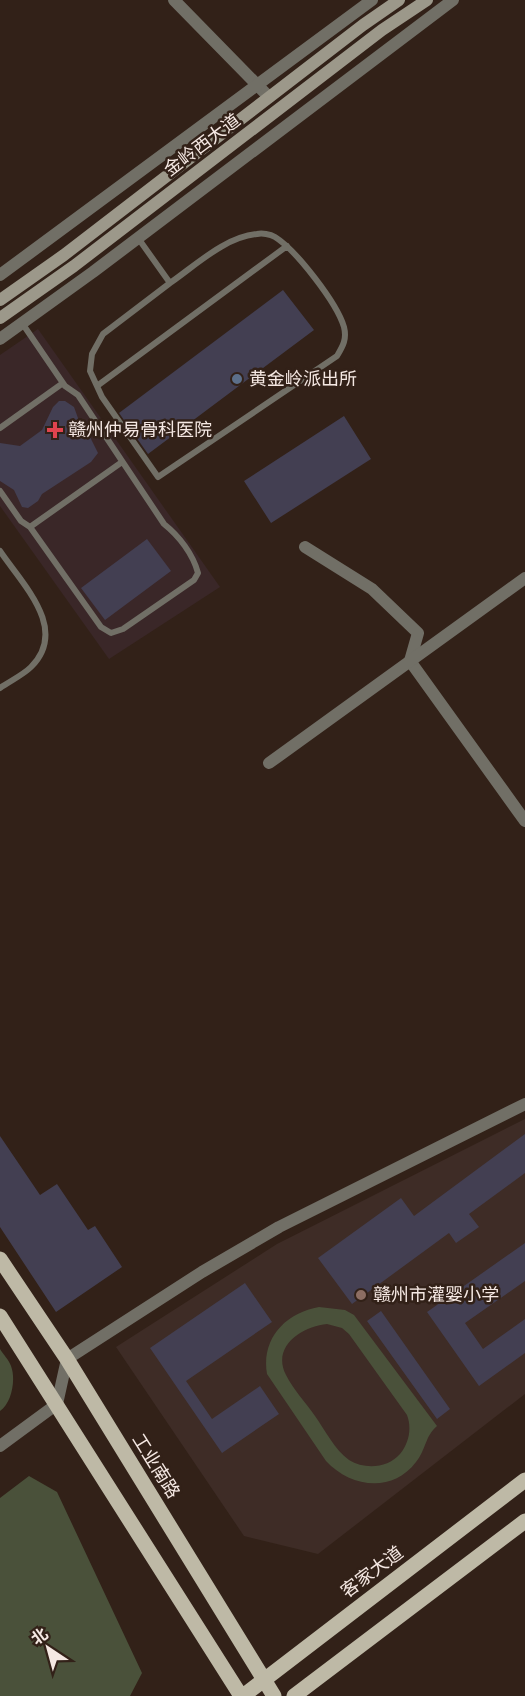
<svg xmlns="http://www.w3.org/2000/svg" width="525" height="1696" font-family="Overpass,'Noto Sans SC',sans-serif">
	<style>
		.education { fill: #3e2c26 }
		.medical { fill: #3a2728 }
		.green { fill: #4a513a; fill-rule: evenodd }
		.building { fill: #433f52 }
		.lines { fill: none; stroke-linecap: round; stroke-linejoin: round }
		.service { stroke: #716f66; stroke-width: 6 }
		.minor { stroke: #716f66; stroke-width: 12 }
		.tertiary { stroke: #716f66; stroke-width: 12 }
		.secondary { stroke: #9c988a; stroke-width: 12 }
		.primary { stroke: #beb9a6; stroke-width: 15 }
		.service-dot { fill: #5c6f8a; stroke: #322118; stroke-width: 2 }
		.health-dot { fill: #e0444e; stroke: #322118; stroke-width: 2 }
		.education-dot { fill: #8d6e63; stroke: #322118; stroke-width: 2 }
		.labels { text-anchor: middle; stroke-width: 5; stroke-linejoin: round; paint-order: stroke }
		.street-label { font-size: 18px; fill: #f5e8e3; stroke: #322118 }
		.poi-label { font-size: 18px; fill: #f5e8e3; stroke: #322118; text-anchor: start }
	</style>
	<rect width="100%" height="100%" fill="#322118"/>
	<path class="education" d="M525,1119V1394L318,1554L244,1536L116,1347L277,1244Z"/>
	<path class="medical" d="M38,329L220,587L109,659L0,506V355Z"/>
	<path class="green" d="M319,1307L345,1310L354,1315L437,1426C425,1436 426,1450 416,1462C392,1494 350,1487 326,1461L267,1374C261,1339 285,1313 319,1307ZM327,1324L342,1328L349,1334L407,1415C412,1428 409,1443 400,1454C388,1468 365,1470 349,1460C335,1450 325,1430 315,1416C306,1403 293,1389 286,1375C271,1346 303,1326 327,1324Z
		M0,1349C3,1354 9,1360 11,1366C16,1379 12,1403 0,1411Z
		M29,1476L57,1492L142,1673L130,1696H0V1498Z"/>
	<path class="building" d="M283,290L314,330L148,454L119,413Z
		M59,401H65L74,407L83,432L90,437L98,453L91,462L42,494L38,501L28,508L22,507L14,490L0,481V443L20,446L42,430L53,407Z
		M344,416L371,459L271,523L244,481Z
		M147,539L171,571L105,620L81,588Z
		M525,1134V1173L469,1214L479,1227L456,1243L449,1233L352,1304L318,1258L401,1198L414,1216Z
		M0,1136L40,1195L57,1184L88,1230L95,1226L122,1267L56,1312L0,1227Z
		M525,1243V1281L465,1323L483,1349L525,1319V1353L479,1386L427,1312Z
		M245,1283L272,1322L186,1381L212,1419L260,1386L279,1414L222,1453L150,1348Z
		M381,1311L450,1409L437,1419L367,1321Z"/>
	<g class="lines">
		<path class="service" d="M138,238L170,283L103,334L92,354L90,371L102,397L158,477L337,356C343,346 347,339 344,327C337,303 296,250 275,237C270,234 262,233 257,234C225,237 196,265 170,283
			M97,386L287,246
			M0,428L63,383
			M0,491L21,521L30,527L101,627L111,633L123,629L194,580L198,573C193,554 179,536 164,524L78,395L65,386L22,323
			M30,527L122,462
			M0,551C23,585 69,629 31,667C23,675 10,681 0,688"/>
		<path class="minor" d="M174,0L269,97
			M305,547L372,589L418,633L410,661L525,821"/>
		<path class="tertiary" d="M0,275L372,0
			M0,339L93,272L453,0
			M269,763L525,578
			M0,1446L57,1404L67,1359L202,1272L279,1227L525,1104"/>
		<path class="secondary" d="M0,300L64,255L363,25L399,0
			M0,318L74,266L382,30L427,0"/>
		<path class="primary" d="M0,1259L67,1359L274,1696
			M0,1316L241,1696
			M243,1696L525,1480
			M294,1696L525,1521"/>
	</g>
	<circle class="service-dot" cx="237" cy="379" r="6"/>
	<path class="health-dot" d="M52 421h6v6h6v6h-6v6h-6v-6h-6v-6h6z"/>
	<circle class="education-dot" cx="361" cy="1295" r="6"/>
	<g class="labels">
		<g class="street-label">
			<text transform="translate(202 145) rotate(-37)" y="6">金岭西大道</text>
			<text transform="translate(156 1466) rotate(58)" y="6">工业南路</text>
			<text transform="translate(372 1572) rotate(-37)" y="6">客家大道</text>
		</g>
		<g class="poi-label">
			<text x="249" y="385">黄金岭派出所</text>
			<text x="68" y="436">赣州仲易骨科医院</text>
			<text x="373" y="1301">赣州市灌婴小学</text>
		</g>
	</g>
	<g transform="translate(48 1648) rotate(324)" stroke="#322118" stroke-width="4.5" paint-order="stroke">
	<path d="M0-4.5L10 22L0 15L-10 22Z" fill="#f5e8e3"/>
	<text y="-9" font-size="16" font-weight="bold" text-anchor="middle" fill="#f5e8e3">北</text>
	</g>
</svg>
